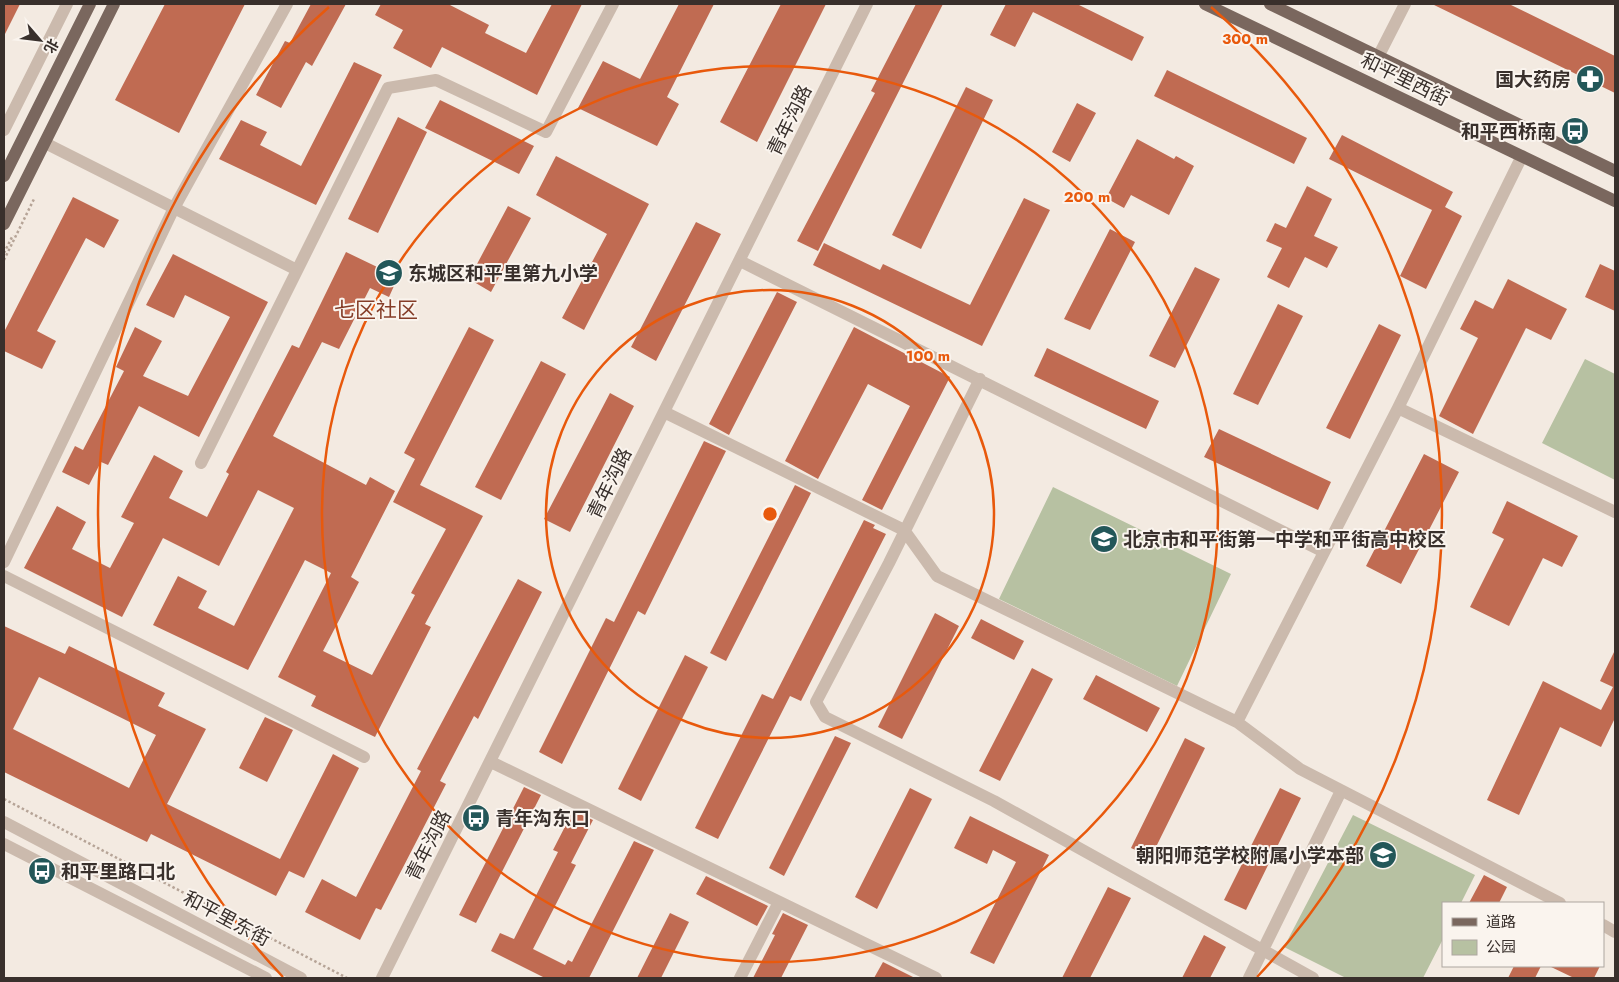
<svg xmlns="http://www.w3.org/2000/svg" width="1619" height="982" font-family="Jost,'Noto Sans SC',sans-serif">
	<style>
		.park { fill: #b7c1a2 }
		.building { fill: #c06b52; fill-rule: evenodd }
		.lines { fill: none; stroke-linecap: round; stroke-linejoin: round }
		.path { stroke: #b6a497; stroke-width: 2.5; stroke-dasharray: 2.5 2.5; stroke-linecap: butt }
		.minor { stroke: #cbbaad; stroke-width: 12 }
		.major { stroke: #7a675e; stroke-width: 12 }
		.ring { fill: none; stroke: #e8590c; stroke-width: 2.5 }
		.labels { text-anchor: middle; stroke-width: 4; stroke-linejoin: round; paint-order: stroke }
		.street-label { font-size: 19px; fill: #39302c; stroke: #faf4ee }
		.poi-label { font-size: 19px; font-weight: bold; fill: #39302c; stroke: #faf4ee; text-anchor: start }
		.quarter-label { font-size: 21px; fill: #853d28; stroke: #faf4ee }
		.centre { fill: #e8590c; stroke: #faf4ee; stroke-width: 2.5 }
		.ring-label { font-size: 15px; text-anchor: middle; font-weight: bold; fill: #e8590c; stroke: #faf4ee; stroke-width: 4; stroke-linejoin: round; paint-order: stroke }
	</style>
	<rect width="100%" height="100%" fill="#f3eae1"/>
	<path class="park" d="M1585,359L1615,374V480L1542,443Z
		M1053,487L1231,574L1177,686L999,599Z
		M1353,815L1475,875L1461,903H1443V939L1423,978H1346L1284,947Z"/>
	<path class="building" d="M4,4H20L4,36Z
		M165,4H245L179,133L115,100Z
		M311,4H346L312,66L306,62L281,108L256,95L285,41L290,43Z
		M381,4H448L489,25L485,33L526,53L552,4H582L537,95L442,47L431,68L393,48L403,30L375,15Z
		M679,4H714L667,97L679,104L657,146L578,108L603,61L640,79Z
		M781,4H826L757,142L720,122Z
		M916,4H943L818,251L797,241L875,93L871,91Z
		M1006,4H1077L1144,37L1132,61L1033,12L1015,47L990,35Z
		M1432,4H1509L1615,56V93Z
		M354,62L382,75L316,205L219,159L241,120L267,132L260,145L301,166Z
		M1167,70L1307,138L1294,164L1154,96Z
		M966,87L993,100L921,249L892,235Z
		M440,100L534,146L519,174L425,128Z
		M1077,103L1096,113L1070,162L1052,152Z
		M398,117L427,132L378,233L348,219Z
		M1342,135L1453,192L1445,207L1462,216L1426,289L1400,276L1432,210L1329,159Z
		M1137,139L1174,159L1176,156L1194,166L1169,215L1131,195L1124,208L1106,198Z
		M556,156L649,204L584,330L562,318L607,234L536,195Z
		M1307,186L1332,199L1314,236L1338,247L1327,268L1305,257L1289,288L1267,277L1282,248L1266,241L1275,223L1286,228Z
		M73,197L119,220L104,248L86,238L37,331L56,341L42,369L4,351V332Z
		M1024,198L1050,210L982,346L813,265L824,243L880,270L883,264L970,305Z
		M508,206L531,218L491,292L469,279Z
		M696,222L721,234L656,361L631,347Z
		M1110,229L1135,242L1090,330L1064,319Z
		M346,252L398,277L389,297L370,288L339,349L322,342L273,436L366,485L370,477L395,491L351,577L359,582L323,651L372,675L415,595L411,593L446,529L393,502L415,459L404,453L469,327L494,340L420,485L483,516L425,624L431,627L375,737L311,706L316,696L278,677L331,573L305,560L248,670L153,625L178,576L207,591L198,608L234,626L294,508L258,490L219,566L163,538L122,617L24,568L57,506L86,522L72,549L110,568L134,523L121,517L154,455L183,471L169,498L207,517L229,474L226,472L292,345L299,348Z
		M173,254L268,302L199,437L139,406L108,465L101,462L89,485L62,472L75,446L83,450L124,371L116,367L135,327L162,341L143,376L188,396L230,317L185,295L174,318L146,305Z
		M1600,264L1615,271V311L1585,297Z
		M1195,267L1220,279L1175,368L1149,356Z
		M1508,279L1567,309L1551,340L1526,328L1473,434L1439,416L1478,338L1460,329L1475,300L1493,309Z
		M777,292L797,302L729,435L709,424Z
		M1278,304L1303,316L1258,405L1233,394Z
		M1379,324L1401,335L1350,439L1326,428Z
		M854,327L950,377L882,510L862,500L910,406L868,384L818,479L785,461Z
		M1047,348L1159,401L1146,429L1034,376Z
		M541,361L566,374L501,500L475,487Z
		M610,393L634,406L570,532L544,519Z
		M1219,429L1331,482L1318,510L1204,457Z
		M704,441L726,451L645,615L638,611L562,764L539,752L606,618L614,622Z
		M1424,454L1459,472L1401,584L1366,566Z
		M795,485L811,493L726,661L710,653Z
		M1507,501L1578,536L1562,567L1543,558L1509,626L1470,607L1504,539L1492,533Z
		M864,520L875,525L873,528L886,534L801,701L790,696L718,839L695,828L762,694L773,699Z
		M518,579L542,592L478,719L474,716L440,781L446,784L381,910L376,908L360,940L305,912L322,879L356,897L421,771L417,769Z
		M935,613L959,626L902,739L878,727Z
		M981,619L1024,641L1014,660L971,638Z
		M4,626L65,654L69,646L165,693L158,706L206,729L167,804L280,859L333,754L359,768L304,878L289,871L276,896L151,834L147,842L4,772ZM39,677L156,735L129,788L13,729Z
		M1615,650V718L1601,747L1560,727L1519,815L1487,800L1543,681L1601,710L1613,687L1600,681Z
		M685,655L708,667L641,801L618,789Z
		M1032,668L1053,679L1000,781L979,771Z
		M1096,675L1160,708L1147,732L1083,699Z
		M265,717L293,730L267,782L239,768Z
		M835,736L851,743L784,876L769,868Z
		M1185,738L1205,748L1151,857L1131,848Z
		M524,787L541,795L476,923L459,915Z
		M910,788L932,799L877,909L855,897Z
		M1280,788L1301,798L1246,910L1224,900Z
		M573,811L593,820L571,863L576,865L533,949L565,965L568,960L572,962L634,841L654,850L589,978H545L491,951L500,933L514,939L558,852L553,850Z
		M970,816L1049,855L994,964L970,953L1016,862L993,850L987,864L954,848Z
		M1484,875L1507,887L1499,903H1469Z
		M706,876L768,906L757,926L696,894Z
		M1108,887L1131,898L1090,978H1062Z
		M670,913L689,922L661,978H637Z
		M783,913L808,925L781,978H753L775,935L772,934Z
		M1204,935L1226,947L1210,978H1182Z
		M883,962L915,978H874Z
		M1514,966H1541L1535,978H1508Z
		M1549,966H1600L1594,978H1574Z"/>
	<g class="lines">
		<path class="path" d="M4,253L13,235
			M4,260L34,199
			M4,799L347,978"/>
		<path class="minor" d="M1379,55L1405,4
			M4,130L67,4
			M45,143L297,270
			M740,261L1324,552
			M980,379L889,563L816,702L825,717L994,801L1313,978
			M1398,408L1615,512
			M664,412L904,530L937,576L1237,722L1300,769L1560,903
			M201,463L388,88L436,80L546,132L613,4
			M4,562L174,208L287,4
			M4,576L364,757
			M1237,722L1398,408L1522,156
			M491,762L936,978
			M4,822L301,978
			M4,844L266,978
			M1603,925L1615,932
			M382,978L867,4
			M740,978L779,902
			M1249,978L1341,791"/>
		<path class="major" d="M1205,4L1615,201
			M1270,4L1615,171
			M4,176L90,4
			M4,224L114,4"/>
	</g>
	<g class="ring">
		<circle cx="770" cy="514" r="224"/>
		<circle cx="770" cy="514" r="448"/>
		<path d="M283 977A672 672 0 0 1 329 7M1211 7A672 672 0 0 1 1257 977"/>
	</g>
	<defs>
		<g id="pharmacy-disc" transform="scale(1.4375)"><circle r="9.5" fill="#235759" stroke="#faf4ee"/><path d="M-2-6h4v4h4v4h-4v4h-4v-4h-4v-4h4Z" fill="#fff"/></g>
		<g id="bus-disc" transform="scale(1.4375)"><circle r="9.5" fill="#235759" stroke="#faf4ee"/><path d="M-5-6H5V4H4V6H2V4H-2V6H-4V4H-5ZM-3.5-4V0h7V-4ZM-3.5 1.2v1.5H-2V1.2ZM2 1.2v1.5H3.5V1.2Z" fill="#fff"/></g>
		<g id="school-disc" transform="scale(1.4375)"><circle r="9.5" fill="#235759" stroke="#faf4ee"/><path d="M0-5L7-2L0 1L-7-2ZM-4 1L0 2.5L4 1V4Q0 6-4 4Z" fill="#fff"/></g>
	</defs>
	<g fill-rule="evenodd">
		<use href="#pharmacy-disc" x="1590" y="79"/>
		<use href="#bus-disc" x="1575" y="131"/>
		<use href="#school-disc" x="389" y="273"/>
		<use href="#school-disc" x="1104" y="539"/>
		<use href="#bus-disc" x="476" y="818"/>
		<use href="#school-disc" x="1383" y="855"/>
		<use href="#bus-disc" x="42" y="871"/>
	</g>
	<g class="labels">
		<g class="street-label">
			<text transform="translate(1405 79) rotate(26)" y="7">和平里西街</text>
			<text transform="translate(789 120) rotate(-64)" y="7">青年沟路</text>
			<text transform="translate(609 483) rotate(-64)" y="7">青年沟路</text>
			<text transform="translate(428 845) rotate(-63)" y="7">青年沟路</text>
			<text transform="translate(227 918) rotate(28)" y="7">和平里东街</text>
		</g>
		<g class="poi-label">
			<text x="1571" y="86" text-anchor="end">国大药房</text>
			<text x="1556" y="138" text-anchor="end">和平西桥南</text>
			<text x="408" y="280">东城区和平里第九小学</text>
			<text x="1123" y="546">北京市和平街第一中学和平街高中校区</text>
			<text x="495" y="825">青年沟东口</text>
			<text x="1364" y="862" text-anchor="end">朝阳师范学校附属小学本部</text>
			<text x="61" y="878">和平里路口北</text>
		</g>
		<g class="quarter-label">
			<text x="376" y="317">七区社区</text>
		</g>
	</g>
	<circle cx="770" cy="514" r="8" class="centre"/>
	<g class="ring-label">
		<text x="1245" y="44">300 m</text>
		<text x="1087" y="202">200 m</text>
		<text x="928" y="361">100 m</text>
	</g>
	<rect width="1619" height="982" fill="none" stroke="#39302c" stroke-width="10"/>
	<rect x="1442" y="902" width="162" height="65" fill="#faf4ee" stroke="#ada6a0"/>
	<rect x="1452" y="918" width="25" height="8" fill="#7a675e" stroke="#ada6a0"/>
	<text x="1486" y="927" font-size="15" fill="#39302c">道路</text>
	<rect x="1452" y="940" width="25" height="15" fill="#b7c1a2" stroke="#ada6a0"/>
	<text x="1486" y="952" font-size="15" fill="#39302c">公园</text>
	<g transform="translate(40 40) rotate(118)" stroke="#faf4ee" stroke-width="4" paint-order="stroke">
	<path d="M0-4L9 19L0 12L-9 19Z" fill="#39302c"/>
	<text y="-8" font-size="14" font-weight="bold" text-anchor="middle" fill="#39302c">北</text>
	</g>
</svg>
